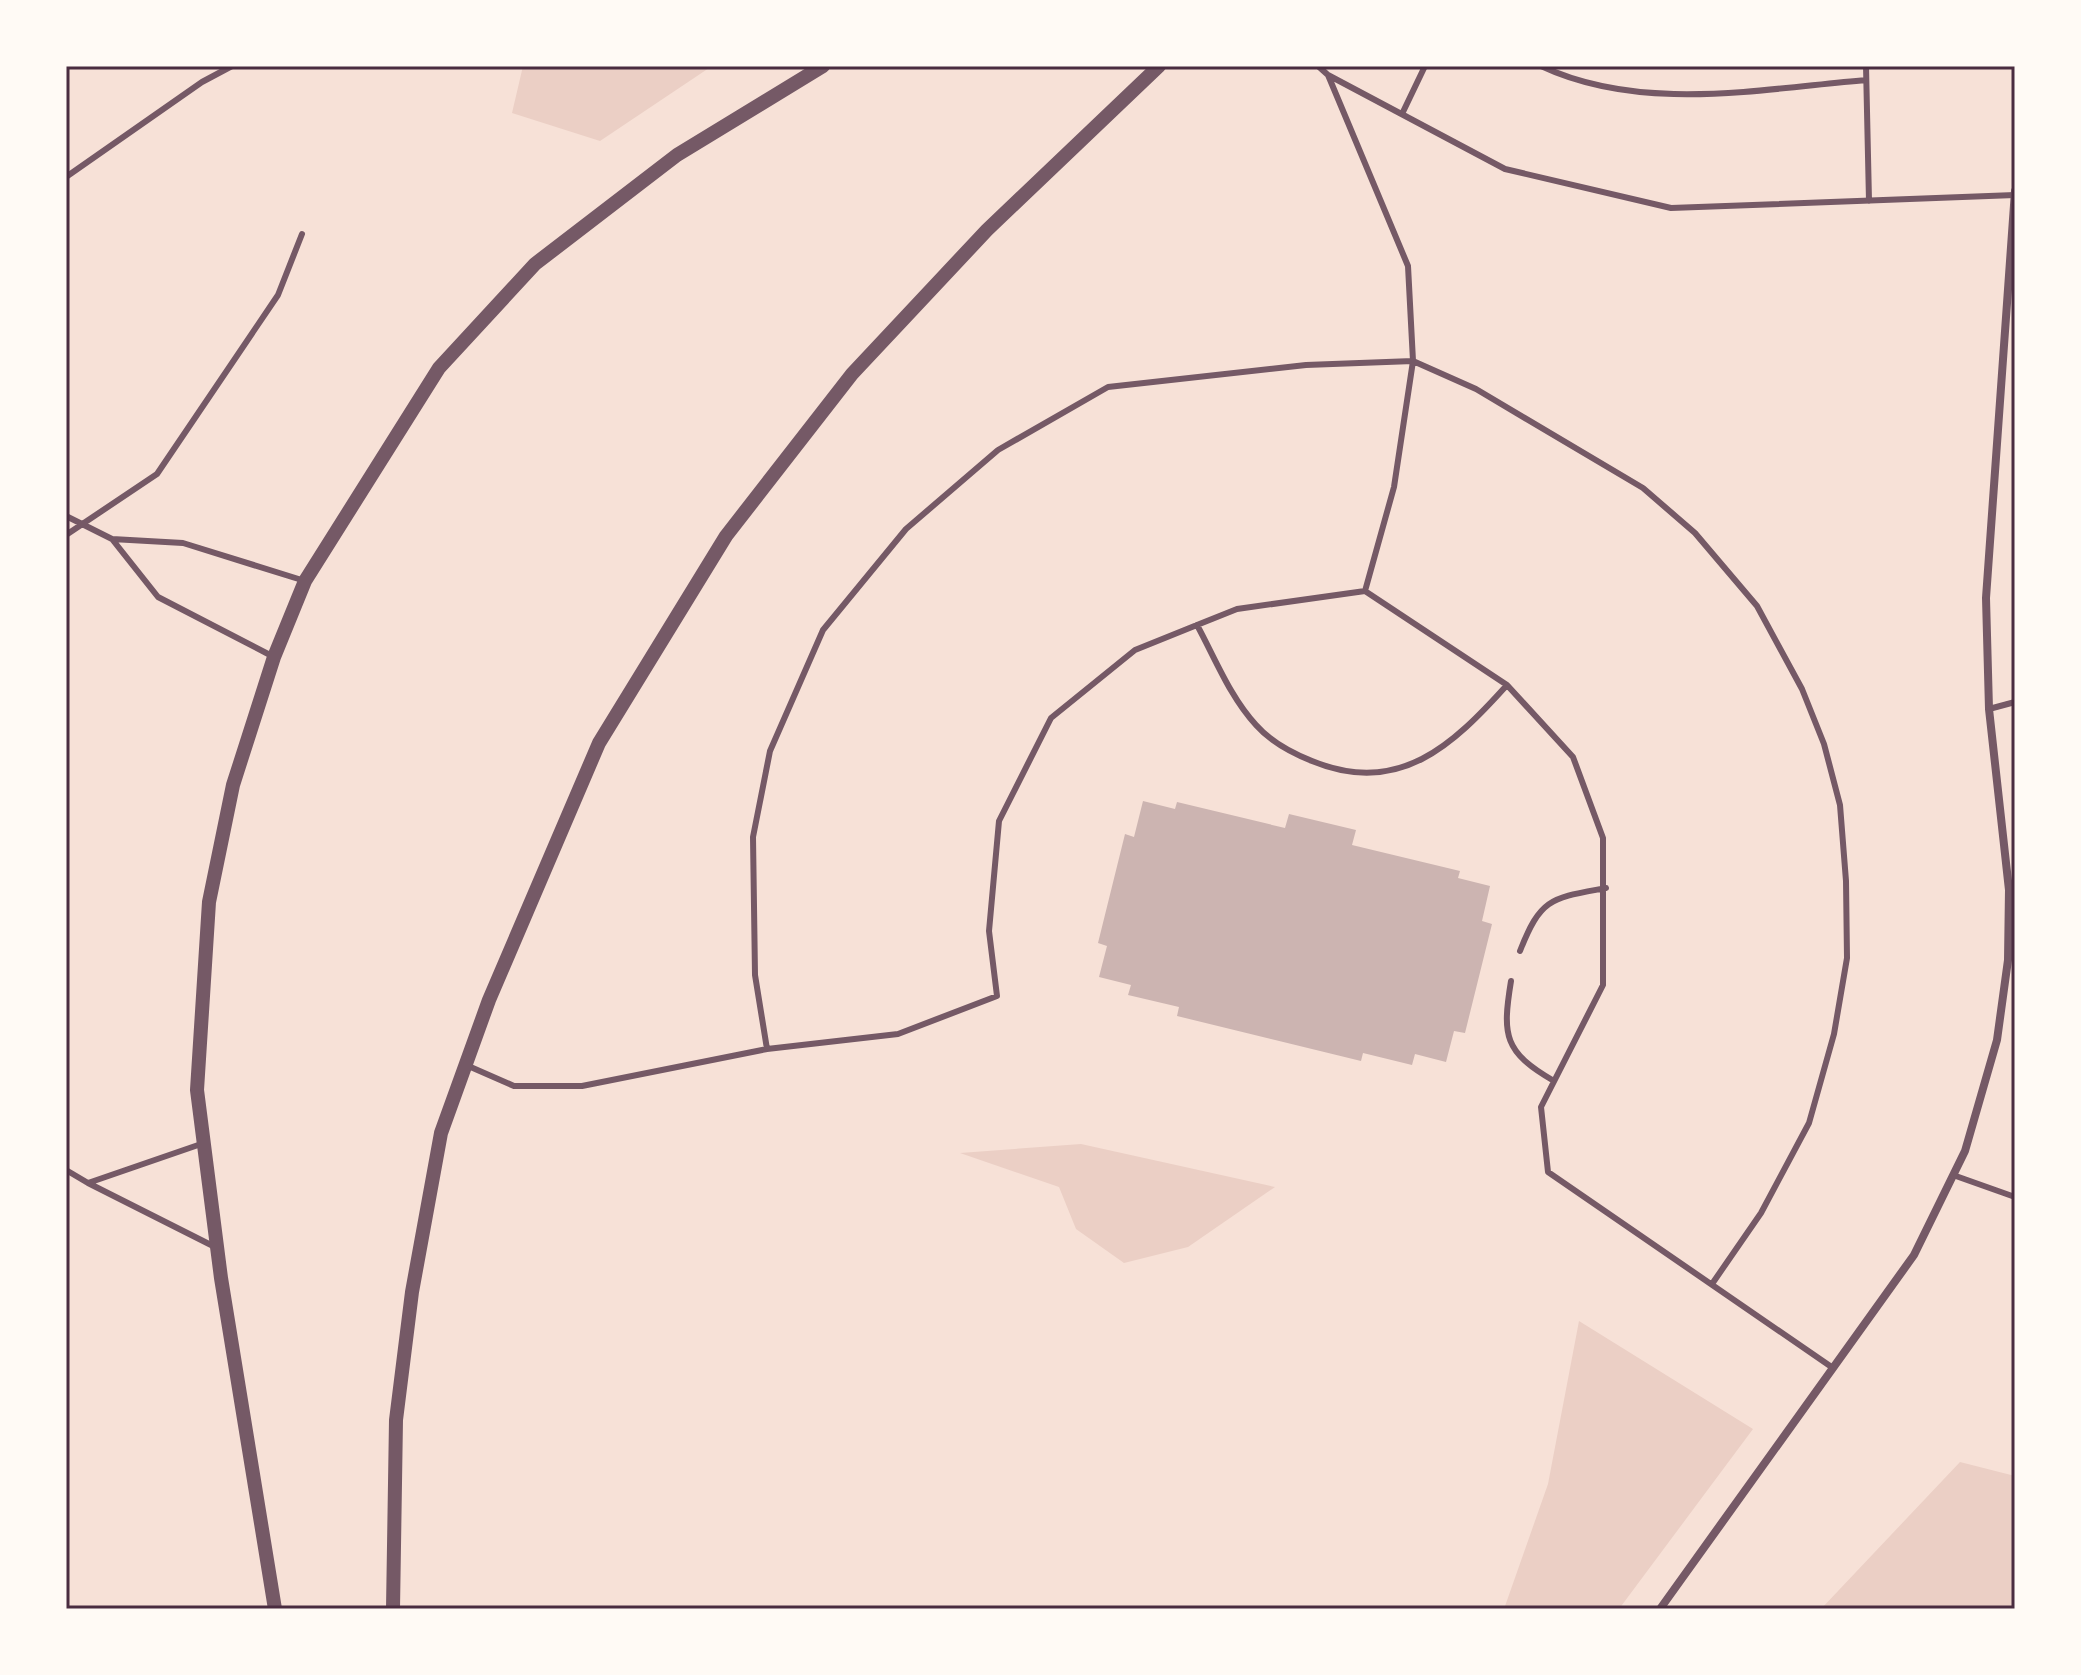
<svg xmlns="http://www.w3.org/2000/svg" width="2081" height="1675" font-family="'Noto Sans',sans-serif">
	<style>
		.green { fill: #ebcfc5 }
		.building { fill: #ccb4b1 }
		.lines { fill: none; stroke-linecap: round; stroke-linejoin: round }
		.service { stroke: #755966; stroke-width: 6 }
		.minor { stroke: #755966; stroke-width: 8 }
		.tertiary { stroke: #755966; stroke-width: 14 }
		.neatline { fill: none; stroke: #4a2c40; stroke-width: 3 }
	</style>
	<rect width="100%" height="100%" fill="#f7e1d7"/>
	<path class="green" d="M523,66H712L600,141L512,113Z
		M1081,1144L1275,1187L1188,1247L1124,1263L1076,1229L1059,1187L960,1153Z
		M1579,1321L1753,1429L1619,1609H1504L1548,1484Z
		M1960,1462L2015,1476V1609H1821Z"/>
	<path class="building" d="M1143,801L1175,809L1177,802L1285,828L1289,814L1356,830L1352,845L1460,871L1458,878L1490,886L1482,921L1492,924L1465,1033L1454,1031L1446,1062L1415,1054L1412,1065L1363,1053L1361,1061L1177,1016L1179,1007L1128,995L1131,985L1099,977L1107,946L1098,943L1125,834L1134,837Z"/>
	<g class="lines">
		<path class="service" d="M1318,66L1328,75L1408,266L1413,361L1394,487L1365,591
			M1541,66C1641,113 1760,89 1866,80
			M1866,66L1869,201
			M1328,75L1505,169L1671,208L2015,195
			M1402,114L1425,66
			M66,177L202,82L232,66
			M66,516L112,539
			M66,535L157,474L278,295L302,234
			M1197,625C1215,658 1230,697 1256,725C1271,742 1292,753 1312,761C1399,797 1453,745 1507,685
			M272,656L158,597L112,539L183,543L305,581
			M1989,709L2015,702
			M1520,951C1541,897 1552,898 1606,888
			M1511,981C1502,1036 1504,1052 1554,1081
			M767,1049L755,975L753,837L770,751L823,630L906,529L998,450L1108,387L1306,365L1413,361L1476,389L1643,488L1695,533L1757,606L1802,689L1824,744L1840,805L1846,881L1847,958L1834,1034L1809,1123L1761,1213L1712,1284
			M466,1065L514,1086H582L767,1049L898,1034L997,996L989,931L999,821L1051,718L1135,650L1197,625L1237,609L1365,591L1507,685L1573,757L1603,838V985L1541,1107L1548,1172L1833,1368
			M204,1143L88,1183L215,1247
			M66,1170L88,1183
			M1953,1175L2015,1197"/>
		<path class="minor" d="M1660,1609L1914,1255L1965,1151L1997,1040L2008,960L2009,890L1989,709L1986,598L2015,191"/>
		<path class="tertiary" d="M275,1609L221,1278L197,1090L209,902L233,785L274,657L305,581L439,368L535,264L677,155L823,66
			M393,1609L396,1420L412,1292L441,1133L489,1000L599,743L726,536L852,374L987,230L1159,66"/>
	</g>
	<rect width="2081" height="1675" fill="none" stroke="#fffaf5" stroke-width="136"/>
	<rect x="68" y="68" width="1945" height="1539" class="neatline"/>
</svg>
